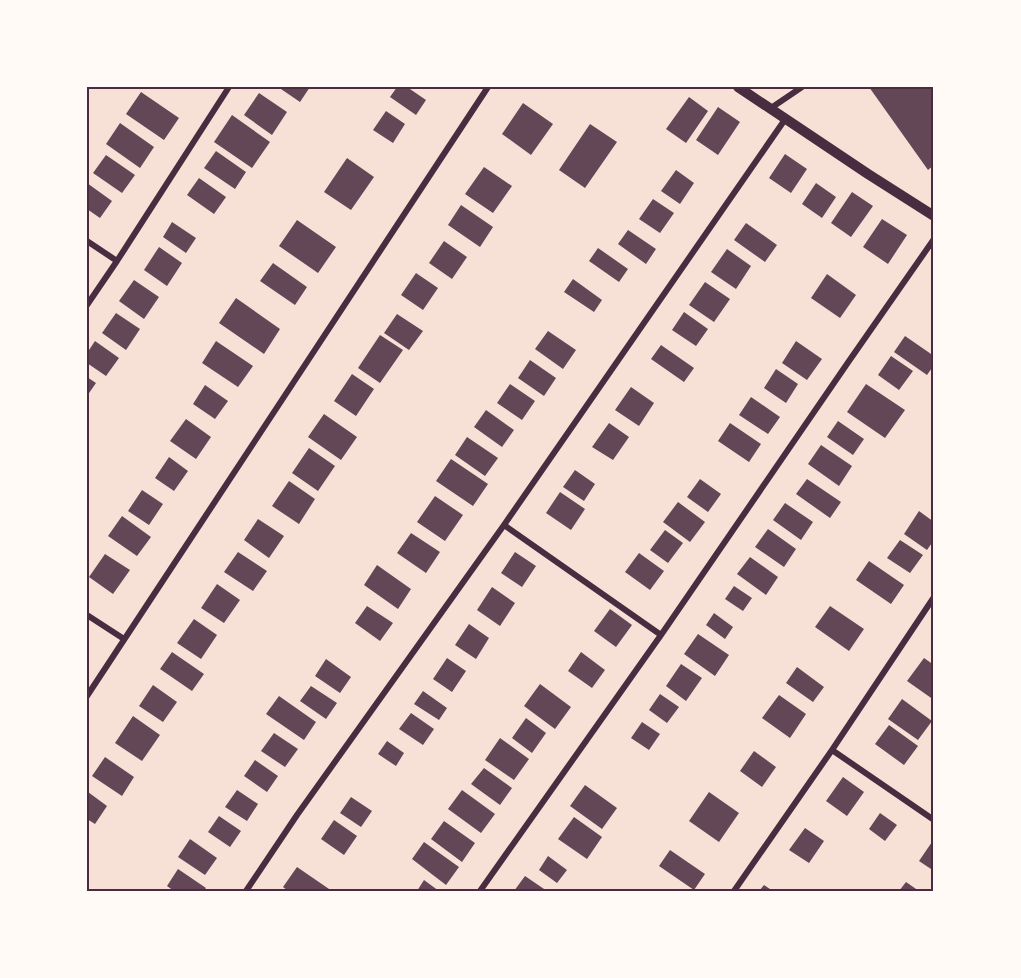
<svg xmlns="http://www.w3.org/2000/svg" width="1021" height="978" font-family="Raleway,sans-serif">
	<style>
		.building { fill: #644757 }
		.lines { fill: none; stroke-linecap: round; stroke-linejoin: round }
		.minor { stroke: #4a2c40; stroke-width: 6 }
		.tertiary { stroke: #4a2c40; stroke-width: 10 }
		.neatline { fill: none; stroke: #4a2c40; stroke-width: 2 }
	</style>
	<rect width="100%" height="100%" fill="#f7e1d7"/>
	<path class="building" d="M278,87H310L300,102Z
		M397,87H407L426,100L416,115L390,97Z
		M869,87H934V165L928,170Z
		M141,92L179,118L164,140L126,114Z
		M259,93L287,112L272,135L244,115Z
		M689,97L708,111L686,143L666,129Z
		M523,103L553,124L531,155L502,134Z
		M718,107L740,122L718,155L696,140Z
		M386,111L405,124L393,143L373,130Z
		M232,115L270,142L252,168L214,142Z
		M120,123L154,147L140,168L106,144Z
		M590,124L617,142L585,188L559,170Z
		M216,151L246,172L235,189L204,168Z
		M785,154L807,169L791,193L769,178Z
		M106,155L135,175L122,193L93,173Z
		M347,158L374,177L351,210L324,192Z
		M484,167L512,186L493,213L465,194Z
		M676,170L694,183L680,204L661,191Z
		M199,178L226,197L214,214L187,195Z
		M87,183L112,201L100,218L87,209Z
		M816,183L836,197L822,218L802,204Z
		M852,192L873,206L851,237L831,223Z
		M653,199L674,213L660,233L639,219Z
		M461,205L493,227L480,247L448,225Z
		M882,219L907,235L888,264L863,247Z
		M297,220L336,247L318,273L279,246Z
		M172,222L196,238L186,253L163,237Z
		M746,223L777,245L765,262L734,240Z
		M628,230L656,249L646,264L618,244Z
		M444,241L467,257L452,279L429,263Z
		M159,247L182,263L167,286L144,270Z
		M598,248L628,269L619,282L589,261Z
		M727,249L751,266L736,289L711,272Z
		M273,263L307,287L295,305L260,281Z
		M416,273L438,288L423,310L401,295Z
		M827,274L856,295L840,318L811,298Z
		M573,279L602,300L594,312L564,292Z
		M134,280L159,297L144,319L119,301Z
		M705,282L730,299L714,322L689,305Z
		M236,298L280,329L264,354L219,323Z
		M684,312L708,329L696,346L672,330Z
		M116,313L140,329L126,350L102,333Z
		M397,314L423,331L409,350L384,333Z
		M548,331L576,350L563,369L535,349Z
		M380,335L403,350L380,383L358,368Z
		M905,336L934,356V365L927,375L894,352Z
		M95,341L119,358L106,376L87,363V353Z
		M216,341L253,366L238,387L202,363Z
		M796,341L822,359L807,380L782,363Z
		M661,345L694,368L684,382L651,359Z
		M891,356L913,371L899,390L878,375Z
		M530,360L556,378L544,396L518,378Z
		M776,369L798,384L786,403L764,388Z
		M352,374L374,389L356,416L334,401Z
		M87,377L96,383L87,396Z
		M510,384L535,401L522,420L497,403Z
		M866,384L905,410L885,438L847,412Z
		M205,385L228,401L215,419L193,404Z
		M631,387L654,403L639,426L615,410Z
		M751,397L780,417L768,434L739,415Z
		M486,410L514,430L502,447L474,427Z
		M324,414L357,437L341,460L308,437Z
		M186,419L211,437L196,459L170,441Z
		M838,421L864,439L853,455L827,437Z
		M609,423L629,437L613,460L592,447Z
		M730,423L761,444L749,462L718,441Z
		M467,437L498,458L485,476L455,455Z
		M821,445L852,466L839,486L808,464Z
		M309,448L335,466L318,491L292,473Z
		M169,457L188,471L174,491L155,478Z
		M451,459L488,484L473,506L436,481Z
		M575,470L595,484L584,501L563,487Z
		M700,479L721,494L708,512L687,497Z
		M807,479L841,502L830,518L796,494Z
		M289,481L315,499L299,524L272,506Z
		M142,490L163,504L149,525L128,511Z
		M560,492L585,509L571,530L546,513Z
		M435,496L463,515L445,541L417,522Z
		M678,502L705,522L690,542L663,522Z
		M785,503L813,522L801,540L773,520Z
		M919,511L934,522V540L927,550L904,534Z
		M122,516L151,537L137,556L108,536Z
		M258,519L284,536L269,558L244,540Z
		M768,529L796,549L784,567L755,547Z
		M665,530L683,543L668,563L650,550Z
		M411,533L440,552L426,573L397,553Z
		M900,540L923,555L910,573L887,558Z
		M238,552L267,571L253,591L224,572Z
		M515,552L536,566L522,587L501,573Z
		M639,553L664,571L650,590L625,572Z
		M105,554L130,570L113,594L89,577Z
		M750,557L778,577L766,595L737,574Z
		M869,561L904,585L891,604L856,580Z
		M377,565L411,589L398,609L364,585Z
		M217,584L240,600L224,623L201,608Z
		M734,586L752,598L743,611L725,599Z
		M492,587L515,603L500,626L477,610Z
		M367,606L393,623L380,641L355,623Z
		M830,606L864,629L849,651L815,627Z
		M610,609L632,625L616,647L594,631Z
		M714,613L733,627L725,639L706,625Z
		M194,619L217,635L201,659L177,643Z
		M469,624L489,638L476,659L455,645Z
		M698,634L729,655L715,676L684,654Z
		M172,652L204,674L192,691L160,669Z
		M581,652L605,670L592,688L568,671Z
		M447,658L466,671L452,692L433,679Z
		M924,658L934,665V700L907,681Z
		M326,659L351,677L340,693L315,676Z
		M681,664L702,678L686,701L666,686Z
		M797,667L824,687L813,702L786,683Z
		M540,684L571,707L555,729L524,706Z
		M153,685L177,702L163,722L139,706Z
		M311,686L337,703L326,719L300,701Z
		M423,691L447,708L439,720L414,704Z
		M660,694L679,707L667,723L649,710Z
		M779,695L806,714L790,738L762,718Z
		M279,696L316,722L304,740L266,714Z
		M902,699L932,721L918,740L888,719Z
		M411,713L434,729L423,745L399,729Z
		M133,716L160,735L142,761L115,743Z
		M526,718L546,733L532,753L512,738Z
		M642,722L660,734L649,750L631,738Z
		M889,725L918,746L904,765L875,744Z
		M274,733L298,749L285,767L261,751Z
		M500,738L529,759L514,780L485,760Z
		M387,741L404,753L396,766L378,754Z
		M754,751L776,767L762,787L740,771Z
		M105,757L134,777L122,796L92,776Z
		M255,760L278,776L267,792L244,776Z
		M484,768L512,788L500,805L471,784Z
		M843,777L864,792L847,816L826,801Z
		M585,785L617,808L602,829L570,806Z
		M237,790L258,804L247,821L225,807Z
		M462,790L495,814L481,833L448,809Z
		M88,792L107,806L95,824L87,819Z
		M709,792L739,813L719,842L689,821Z
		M351,797L372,811L361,827L340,813Z
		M880,813L897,825L885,841L869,829Z
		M219,816L241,831L230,847L208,832Z
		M574,817L602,837L587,859L558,839Z
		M334,820L357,836L344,855L321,839Z
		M444,821L475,843L462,862L431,839Z
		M805,828L824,841L809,863L789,850Z
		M190,839L217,858L205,875L178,857Z
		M934,839V871L919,861Z
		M424,842L459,867L446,885L412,859Z
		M670,850L705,874L694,890L659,866Z
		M548,856L567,870L557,883L539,870Z
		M297,867L332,891H288L283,887Z
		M178,869L206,888L204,891H174L167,886Z
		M525,876L547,891H514Z
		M424,880L439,891H417Z
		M906,882L919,891H899Z
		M764,885L773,891H759Z"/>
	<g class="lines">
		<path class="minor" d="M771,108L802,87
			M87,241L117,261
			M87,305L117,261L229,87
			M504,525L661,635
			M87,615L124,639
			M87,696L488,87
			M832,750L934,820
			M246,891L297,815L504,525L786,118
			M480,891L661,635L849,361L934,239
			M734,891L832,750L934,597"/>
		<path class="tertiary" d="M738,87L868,174L934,216"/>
	</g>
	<rect width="1021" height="978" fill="none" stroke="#fffaf5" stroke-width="177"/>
	<rect x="88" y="88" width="844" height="802" class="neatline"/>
</svg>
